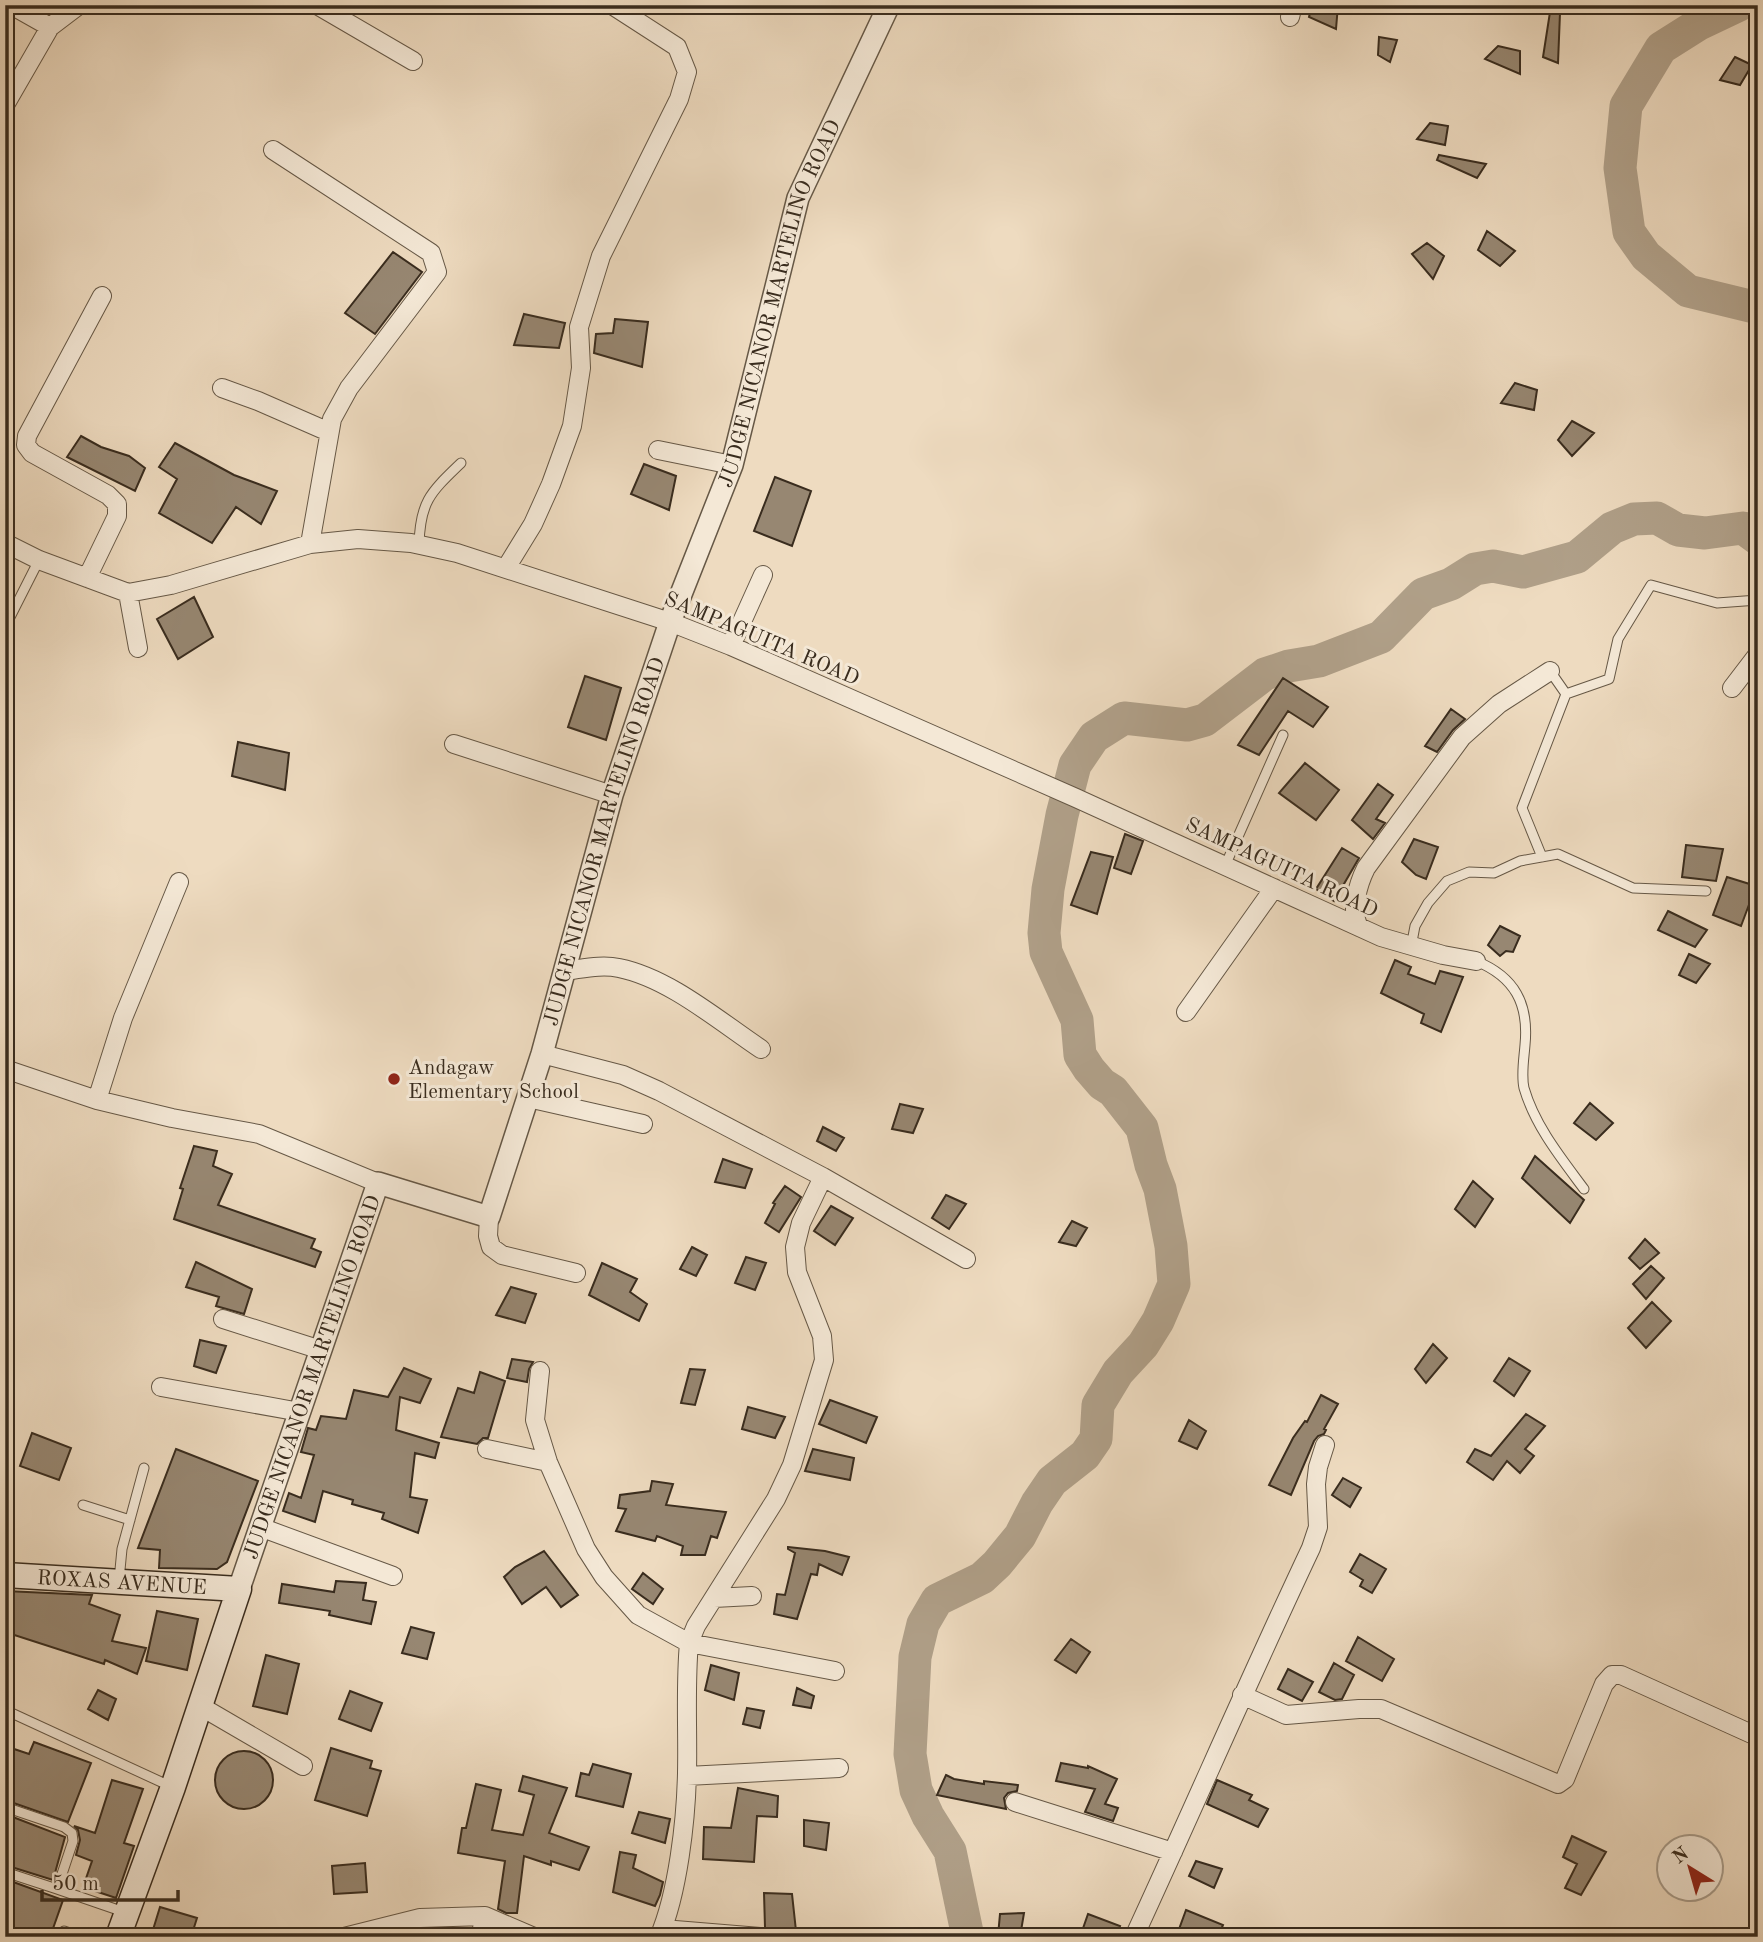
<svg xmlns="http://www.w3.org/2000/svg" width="1763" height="1942" font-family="'Old Standard TT',serif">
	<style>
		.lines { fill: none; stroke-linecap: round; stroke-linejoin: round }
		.river { stroke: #b0a089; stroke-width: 33 }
		.building { fill: #978772; stroke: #392c1e; stroke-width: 2 }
		.service-casing { stroke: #665846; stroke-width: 11 }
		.minor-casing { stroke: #665846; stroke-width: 20 }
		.tertiary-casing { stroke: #665846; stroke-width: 24 }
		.secondary-casing { stroke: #392c1e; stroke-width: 27 }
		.service { stroke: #f4e8d6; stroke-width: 9 }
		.minor { stroke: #f4e8d6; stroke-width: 18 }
		.tertiary { stroke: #f4e8d6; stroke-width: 21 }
		.secondary { stroke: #f4e8d6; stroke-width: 24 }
		.poi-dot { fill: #8f2418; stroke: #f4e8d6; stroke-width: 2.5 }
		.labels { text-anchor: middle; stroke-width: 6; stroke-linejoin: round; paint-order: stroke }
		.street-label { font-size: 21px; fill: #392c1e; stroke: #f4e8d6 }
		.poi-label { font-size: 21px; fill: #392c1e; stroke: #f4e8d6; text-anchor: start }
	</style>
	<rect width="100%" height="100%" fill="#eedbc0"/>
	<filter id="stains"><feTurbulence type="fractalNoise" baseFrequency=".00286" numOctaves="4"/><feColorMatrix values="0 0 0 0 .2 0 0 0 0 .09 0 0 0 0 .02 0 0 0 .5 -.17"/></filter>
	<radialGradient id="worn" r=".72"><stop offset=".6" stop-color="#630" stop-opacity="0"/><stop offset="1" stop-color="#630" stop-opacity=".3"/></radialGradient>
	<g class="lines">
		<path class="river" d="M1739,5L1699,24L1661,48L1626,106L1620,168L1629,232L1646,256L1688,291L1758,308
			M968,1937L950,1851L928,1816L916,1790L910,1754L915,1657L923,1624L937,1600L982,1578L997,1564L1020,1536L1037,1503L1052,1481L1085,1455L1096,1439L1098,1405L1118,1372L1143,1345L1158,1321L1174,1284L1171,1246L1160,1189L1151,1165L1142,1128L1113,1091L1102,1084L1089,1069L1080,1055L1077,1020L1046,952L1044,933L1048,889L1062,815L1075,765L1094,737L1124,718L1187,725L1205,720L1265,674L1289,666L1319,661L1381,637L1423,594L1451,584L1475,569L1493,566L1523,572L1577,557L1612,528L1634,519L1657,518L1678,530L1705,533L1743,528L1758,539"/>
	</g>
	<path class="building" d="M1312,5H1338L1336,29L1309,17Z
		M1550,12L1560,13L1558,63L1543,57Z
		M1379,37L1397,40L1390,62L1378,55Z
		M1498,46L1520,51V74L1485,59Z
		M1735,57L1752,65L1740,85L1720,80Z
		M1430,123L1448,126L1445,145L1417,139Z
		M1439,155L1486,164L1477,178L1437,160Z
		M1487,231L1515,251L1500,266L1478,250Z
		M1427,243L1444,256L1433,279L1412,254Z
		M393,252L422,272L375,334L345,313Z
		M524,314L565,323L559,348L514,345Z
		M615,319L648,322L642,367L594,353L596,334L613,333Z
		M1515,383L1537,390L1534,410L1501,403Z
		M1572,421L1594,433L1572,456L1558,440Z
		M81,436L101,447L129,456L145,468L135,491L67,457Z
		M175,443L234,475L277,491L261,524L236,507L212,543L159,513L177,479L159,467Z
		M644,464L676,476L669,510L631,494Z
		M775,477L811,491L792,546L754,531Z
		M194,597L213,637L178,659L157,619Z
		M585,676L621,688L606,740L568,727Z
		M1283,678L1328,707L1313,727L1288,711L1259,755L1238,745Z
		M1451,709L1465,719L1453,730L1437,752L1425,746Z
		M238,742L289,753L285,790L232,776Z
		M1305,763L1339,790L1316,820L1279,793Z
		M1378,784L1393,795L1376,819L1385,823L1373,839L1352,820Z
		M1125,834L1143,841L1131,874L1114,868Z
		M1414,839L1438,847L1426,879L1416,875L1402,862Z
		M1686,845L1723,849L1716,881L1682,877Z
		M1342,848L1359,858L1334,901L1316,889Z
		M1091,852L1113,857L1097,914L1071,905Z
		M1727,877L1756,886L1741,926L1713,915Z
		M1668,911L1707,930L1695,947L1658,930Z
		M1500,926L1520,936L1513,952L1506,951L1500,956L1488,945Z
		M1689,954L1710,964L1696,983L1679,975Z
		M1395,960L1411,967L1408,974L1435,984L1440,971L1463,977L1441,1032L1421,1023L1424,1014L1381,993Z
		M1590,1103L1613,1123L1596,1140L1574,1123Z
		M900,1104L923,1109L913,1133L892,1129Z
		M823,1127L844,1138L836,1151L817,1141Z
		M194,1146L217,1151L213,1166L232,1174L218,1205L315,1239L311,1248L321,1252L315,1267L174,1219L183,1189L180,1188Z
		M1535,1156L1584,1200L1570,1223L1522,1178Z
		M723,1159L752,1169L745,1188L715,1182Z
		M1473,1181L1493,1199L1475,1227L1455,1209Z
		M785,1186L801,1197L779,1232L765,1223L775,1204L773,1203Z
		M946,1195L966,1204L949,1229L932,1218Z
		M831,1206L853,1218L835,1245L814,1231Z
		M1072,1221L1087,1228L1076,1246L1059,1242Z
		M1645,1239L1659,1253L1640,1269L1629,1258Z
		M692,1247L707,1255L696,1276L680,1269Z
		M746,1257L766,1263L755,1290L735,1283Z
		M196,1262L252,1289L244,1314L216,1306L219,1297L186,1287Z
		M602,1263L637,1279L630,1292L647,1304L639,1321L589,1295Z
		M1651,1266L1664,1278L1646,1299L1633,1284Z
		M511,1287L536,1294L525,1323L496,1315Z
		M1652,1302L1671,1321L1646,1348L1628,1328Z
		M200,1340L226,1346L216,1373L194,1366Z
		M1433,1344L1447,1358L1426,1383L1415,1369Z
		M1509,1358L1530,1371L1514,1396L1494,1381Z
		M512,1359L533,1362L529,1369L527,1382L507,1378Z
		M404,1368L431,1379L420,1403L400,1397L396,1430L439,1443L435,1458L415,1453L410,1497L427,1500L418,1533L382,1519L384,1513L352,1504L353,1500L323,1491L315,1522L283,1511L289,1493L301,1498L314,1455L301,1452L308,1428L316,1430L321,1416L346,1419L354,1390L388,1397Z
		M690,1369L705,1370L695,1405L681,1403Z
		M480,1372L505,1381L488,1438H483L477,1444L441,1437L458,1388L474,1393Z
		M1321,1395L1338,1404L1324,1429L1326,1430L1324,1434L1318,1436L1314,1441L1291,1495L1269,1485L1293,1438L1305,1421L1307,1422Z
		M830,1400L877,1417L866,1443L819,1424Z
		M748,1407L785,1417L775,1438L742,1429Z
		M1526,1414L1545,1426L1525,1449L1534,1456L1520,1473L1507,1461L1493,1480L1467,1462L1475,1449L1491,1456Z
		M1189,1420L1206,1431L1197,1449L1179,1441Z
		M32,1433L71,1448L59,1480L20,1466Z
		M176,1449L258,1481L227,1562L217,1569L159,1568L160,1550L138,1548Z
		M813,1449L854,1458L850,1480L805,1471Z
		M1343,1478L1361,1488L1350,1507L1332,1495Z
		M652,1481L673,1484L666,1505L726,1512L717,1538L711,1536L705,1555H681L683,1546L657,1536L655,1541L616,1531L626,1509L618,1508L620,1495L650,1491Z
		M788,1547L825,1551L849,1557L842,1575L819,1564L817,1575L811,1574L797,1619L774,1614L777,1594L785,1595L795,1553L788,1549Z
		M544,1551L578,1595L561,1607L546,1587L522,1604L504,1577L515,1567Z
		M1360,1554L1386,1569L1372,1593L1360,1586L1363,1580L1350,1572Z
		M643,1573L663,1589L653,1604L632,1589Z
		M336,1581L366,1583L363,1600L376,1602L371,1624L329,1615L330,1611L279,1603L282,1584L334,1592Z
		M5,1591L92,1595L89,1604L120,1615L112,1641L146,1648L137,1674L105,1660L104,1664L5,1632Z
		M157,1611L198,1619L187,1670L146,1661Z
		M411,1627L434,1633L427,1659L402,1653Z
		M1358,1637L1394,1659L1382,1681L1346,1661Z
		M1071,1639L1090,1652L1076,1673L1055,1660Z
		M266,1655L299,1664L287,1714L253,1706Z
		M1334,1663L1354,1675L1342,1699L1335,1700L1319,1692Z
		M711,1665L739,1673L734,1700L705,1690Z
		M1288,1669L1313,1682L1302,1701L1278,1689Z
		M797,1688L814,1696L811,1708L793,1705Z
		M98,1690L116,1699L108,1720L88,1709Z
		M350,1691L382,1703L371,1731L339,1719Z
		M747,1708L764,1711L760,1728L743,1724Z
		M34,1742L91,1763L68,1822L5,1800V1746L29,1754Z
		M331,1748L372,1761L370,1768L381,1771L367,1816L315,1800Z
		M215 1780a29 29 0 1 1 58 0a29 29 0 1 1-58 0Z
		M1061,1763L1088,1768V1766L1117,1779L1105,1804L1118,1808L1113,1821L1085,1812L1095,1789L1056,1781Z
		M593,1764L631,1774L623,1807L576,1796L581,1773L589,1775Z
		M946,1775L954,1779L984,1784V1781L1018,1785L1017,1791L1008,1793L1004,1798L1006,1809L937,1795Z
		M523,1776L567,1788L549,1833L589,1847L579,1870L551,1861V1865L524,1856L517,1913H506L498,1909L505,1861L458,1853L462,1828H466L476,1784L501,1790L492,1830L523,1835L534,1795L519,1791Z
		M112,1780L143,1789L124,1843L134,1846L116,1898L83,1887L92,1861L76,1855L80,1840L78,1830L74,1826L95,1833Z
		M1217,1780L1252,1795L1249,1800L1268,1809L1258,1827L1207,1804Z
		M738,1788L778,1796L777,1817L757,1816L754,1862L703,1859L704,1827L731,1828Z
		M639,1812L670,1819L665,1843L632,1833Z
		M5,1814L65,1837L53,1880L5,1865Z
		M804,1820L829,1823L826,1850L804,1846Z
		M1572,1836L1606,1852L1581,1895L1565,1888L1577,1864L1563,1857Z
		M620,1852L636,1855L633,1868L663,1882L660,1895L655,1906L613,1892Z
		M1196,1861L1222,1869L1214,1888L1189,1876Z
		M365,1863L367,1892L334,1894L332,1866Z
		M5,1879L63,1900L50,1937H5Z
		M764,1893L792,1894L796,1931L768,1930L765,1927Z
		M160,1907L197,1918L191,1937H165L152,1933Z
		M1186,1910L1223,1925L1218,1937H1191L1178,1932Z
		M1024,1913L1020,1937L998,1936L1000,1914Z
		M1088,1914L1120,1926L1115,1937H1080Z"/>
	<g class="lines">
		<g class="service-casing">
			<path id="service" d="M419,545C420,501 431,492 461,463
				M5,627L39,560
				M1566,694L1609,679L1618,639L1651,585L1717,603L1758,600
				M1542,857L1522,808L1566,694L1550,671
				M1225,866L1283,735
				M1411,947L1415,926L1428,903L1447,881L1469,872L1494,873L1520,861L1558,854L1633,888L1706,891
				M1476,961C1515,977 1529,1004 1525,1045C1524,1058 1521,1075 1524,1088C1535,1126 1561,1158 1584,1189
				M83,1505L130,1520
				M119,1580L122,1549L144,1468
				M5,1710L172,1787
				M5,1807L64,1827L72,1833L73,1841L57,1889L124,1912
				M5,1872L57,1889
				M64,1931L81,1937"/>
		</g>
		<g class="minor-casing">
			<path id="minor" d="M11,5L50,27
				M317,5L413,61
				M1290,17L1293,5
				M5,105L50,27L79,5
				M273,150L431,253L437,272L349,388L332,419L310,544
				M222,388L258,401L329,432
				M658,450L732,465
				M5,543L39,560L128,593L171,585L310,544L358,539L411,543L457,553L670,622L731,646L1076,798L1381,937L1443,955L1476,961
				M506,568L533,524L551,484L572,426L581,368L579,327L601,256L679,99L687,72L677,47L612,5
				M87,578L117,516V504L108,495L32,453L26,445L27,436L102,296
				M128,593L138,648
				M731,646L763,575
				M1732,688L1758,654
				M454,744L612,795
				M1359,927C1350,911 1358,884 1366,868L1462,737L1499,704L1550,671
				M564,971C582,969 601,964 619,968C669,978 719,1021 761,1049
				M1186,1012L1274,888
				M542,1054L623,1075L659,1091L823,1177L966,1259
				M5,1069L97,1100L172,1118L259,1134L378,1183
				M528,1098L643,1124
				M97,1100L123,1018L179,882
				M489,1217L488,1236L491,1247L502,1255L576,1273
				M223,1319L321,1350
				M540,1371L535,1420L548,1462L586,1549L604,1577L638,1615L689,1643L835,1671
				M161,1387L300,1412
				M487,1449L548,1462
				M260,1527L393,1576
				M714,1598L752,1596
				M1242,1695L1286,1715L1359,1709H1381L1558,1784L1565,1779L1604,1684L1612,1675H1621L1756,1736
				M200,1706L303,1766
				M687,1776L839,1768
				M1015,1802L1173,1852
				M663,1929L760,1937
				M344,1937L420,1918L485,1916L534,1937
				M480,1937L485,1916
				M659,1937C678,1893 686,1820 687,1773C688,1730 685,1686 689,1643L696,1626L776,1499L792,1465L824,1360L822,1336L797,1272L795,1247L801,1223L823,1177
				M1134,1937C1194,1807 1250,1677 1311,1548L1318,1527L1316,1484L1318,1467L1325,1445"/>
		</g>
		<g class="tertiary-casing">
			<g id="tertiary">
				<path id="s1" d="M239,1589L378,1183L489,1217L542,1054L612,795L670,622L732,465L798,198L889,5"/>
			</g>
		</g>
		<g class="secondary-casing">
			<g id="secondary">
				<path id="s2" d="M5,1575L239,1589L173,1787L118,1937"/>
			</g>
		</g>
		<use href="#service" class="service"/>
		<use href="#minor" class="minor"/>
		<use href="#tertiary" class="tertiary"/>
		<use href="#secondary" class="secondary"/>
	</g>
	<circle class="poi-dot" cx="394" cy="1079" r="7"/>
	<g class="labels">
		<g class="street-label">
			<text dy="7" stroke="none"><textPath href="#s1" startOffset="1505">JUDGE NICANOR MARTELINO ROAD</textPath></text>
			<text transform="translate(762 638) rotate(23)" y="7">SAMPAGUITA ROAD</text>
			<text dy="7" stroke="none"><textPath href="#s1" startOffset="938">JUDGE NICANOR MARTELINO ROAD</textPath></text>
			<text transform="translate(1282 867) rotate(25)" y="7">SAMPAGUITA ROAD</text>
			<text dy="7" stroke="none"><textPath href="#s1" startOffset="224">JUDGE NICANOR MARTELINO ROAD</textPath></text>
			<text dy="7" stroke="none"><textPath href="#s2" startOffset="117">ROXAS AVENUE</textPath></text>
		</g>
		<g class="poi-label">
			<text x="408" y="1074">Andagaw<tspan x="408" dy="24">Elementary School</tspan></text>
		</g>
	</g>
	<rect width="1763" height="1942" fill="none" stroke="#eedbc0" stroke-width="28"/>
	<rect x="7" y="7" width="1749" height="1928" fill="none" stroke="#392c1e" stroke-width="3.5"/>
	<rect x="14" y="14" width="1735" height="1914" fill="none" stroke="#392c1e" stroke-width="2"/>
	<g transform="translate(1690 1868) rotate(323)"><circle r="33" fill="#f4e8d6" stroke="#a99d8c" stroke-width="2"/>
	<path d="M0-5L12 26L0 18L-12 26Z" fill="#8f2418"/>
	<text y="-10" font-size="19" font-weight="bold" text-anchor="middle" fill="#392c1e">N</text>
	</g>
	<path d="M42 1890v10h136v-10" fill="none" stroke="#392c1e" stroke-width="3.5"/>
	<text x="52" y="1890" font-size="21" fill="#392c1e" stroke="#f4e8d6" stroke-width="5" paint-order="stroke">50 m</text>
	<rect width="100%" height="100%" filter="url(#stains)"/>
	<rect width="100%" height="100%" fill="url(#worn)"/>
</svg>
